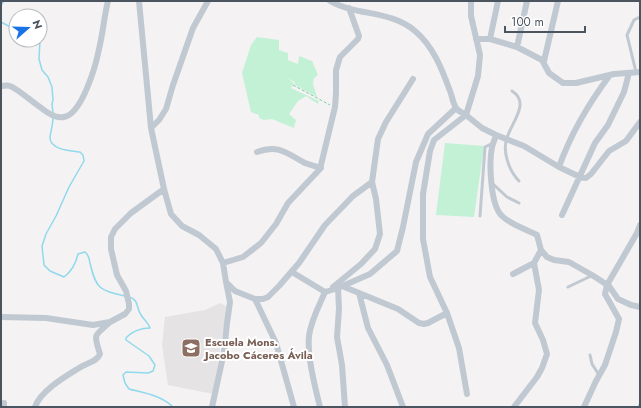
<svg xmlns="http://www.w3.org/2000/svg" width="641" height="408" font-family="Jost,sans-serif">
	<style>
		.education { fill: #e5e3e4 }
		.green { fill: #c2f1d5 }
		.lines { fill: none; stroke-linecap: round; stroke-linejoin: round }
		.stream { stroke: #90d9ed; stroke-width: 1.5 }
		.path { stroke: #7acfa6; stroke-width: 1; stroke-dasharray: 3 2; stroke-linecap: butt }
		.service { stroke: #c0c9d1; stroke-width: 3 }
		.minor { stroke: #c0c9d1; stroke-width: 6 }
		.labels { text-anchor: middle; stroke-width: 4; stroke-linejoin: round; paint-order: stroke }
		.education-label { font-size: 11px; font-weight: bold; fill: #785e54; stroke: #fff; text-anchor: start }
	</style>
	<rect width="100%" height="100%" fill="#f4f2f2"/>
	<path class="education" d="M220,303L227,307L213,394L168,385L162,345L165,317L205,310Z"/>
	<path class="green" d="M257,37L279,40V50L288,53V60L298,64L299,56L312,61L318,75L314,78L313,84L317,97L295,85V82L287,78L294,83L291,88L319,101L318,104L306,96L298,101L289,114L296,120L294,128L272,119L264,120L259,118V115L251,112L242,73L251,45Z
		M445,143L484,146L474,217L436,215Z"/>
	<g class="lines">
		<path class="stream" d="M1,5L4,1
			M1,22L16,30
			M40,29V40
			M40,40L39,59L42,70L48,77L52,87L53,100L52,104L53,113
			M53,117C53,124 51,130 50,137C49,150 72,151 80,152L83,155L84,161L69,187L56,216L46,234L42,246L44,265L50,271L64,277C72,271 76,263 78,254L85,252C89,255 89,258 90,263C96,289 99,290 125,296
			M129,297C139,299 136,308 141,315C144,320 148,322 150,328C142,328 132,331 126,338V340L149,356L155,365L153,371L148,373L126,372L123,375L125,383L129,389C144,393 161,395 173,407
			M638,407L640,403"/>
		<path class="path" d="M293,85L330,105"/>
		<path class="service" d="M636,72L627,35L634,20L640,17
			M512,91C531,103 511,123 507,138C502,151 509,171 519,181
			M493,184L507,197L519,203
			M480,216L485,147L493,143
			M568,287L591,276
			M590,355L592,364L599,375"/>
		<path class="minor" d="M139,1L151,128L164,189L171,214L182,226L199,235L216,249L223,263L226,282L235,291L255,299H263L268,297L279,286L299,263L325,225L353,196L372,182
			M330,1C356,16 391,10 415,31C433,46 442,69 450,91C452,96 453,103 456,108C458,111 463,113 466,115L478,76L480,55L471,16V1
			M476,39H490L517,47L542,60L549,73L563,83H576L614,74L640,72
			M490,39L498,1
			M517,47L527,1
			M544,61L558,1
			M1,86C4,86 7,85 10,86C18,89 32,102 40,107C46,112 55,119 64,117C82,114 96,65 99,49C103,33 104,17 108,1
			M151,128L159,120L166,109L173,85L193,28L208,1
			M496,135C495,139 493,143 492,147C489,162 490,205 502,216C511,225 526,229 537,235L541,250L547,257L554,260L569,262L592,275L609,286L618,299L631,305L640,307
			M257,152C279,144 286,153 305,163C310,165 315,166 321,168
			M559,167C571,133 589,103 610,75
			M562,215L595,143L608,125L624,92L629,73
			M223,263L243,257L261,243L276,224L288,203L320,169L335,107L336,93V70L340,57L358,39L359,36L349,8
			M292,272L325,292L338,288L370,274L397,251L403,227L416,162L428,134L456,108
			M513,274L534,263
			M342,286L398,309L419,323L424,324L428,323L447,313
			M333,287L361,264L375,249L380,234L376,199L372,182L378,139L386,122L413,79
			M338,288L339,309L337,337L342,365L345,407
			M359,293L368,328L387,365L403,407
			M255,299L276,343L294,407
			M1,317L46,318L93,325L110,322L125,314L129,309V304L126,291L117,275L111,249V237L115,229L131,213L164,189
			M467,394L459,348L447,313L430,277L423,239V194L430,151L434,140L466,115L482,128L496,135L524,146L559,167L580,177L586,178L591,174L609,151L626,141L640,122
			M4,403V407
			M35,407C40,391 66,376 79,368C86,363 97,362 100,354C94,334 93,337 109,323
			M212,407L224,352L227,323L230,302L226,282
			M320,407C315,387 307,356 309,336C311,320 319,306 325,292
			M514,407L537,377L542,368L547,354L543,340L535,323L539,290L534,263L541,250
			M584,407L596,381L605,365L616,332L619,319L605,294L607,285L637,233L640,225"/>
	</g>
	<defs>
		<g id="school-square" transform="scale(1)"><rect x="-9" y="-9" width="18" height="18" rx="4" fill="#8d6e63" stroke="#fff"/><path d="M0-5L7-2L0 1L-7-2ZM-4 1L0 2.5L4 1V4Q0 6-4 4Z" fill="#fff"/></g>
	</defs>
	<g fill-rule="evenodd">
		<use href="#school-square" x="191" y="348"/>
	</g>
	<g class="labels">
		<g class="education-label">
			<text x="205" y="346">Escuela Mons.<tspan x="205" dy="13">Jacobo Cáceres Ávila</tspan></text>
		</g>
	</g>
	<rect width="641" height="408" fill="none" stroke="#4a5560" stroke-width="4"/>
	<g transform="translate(28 28) rotate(70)"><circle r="19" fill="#ffffff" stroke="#b7bbbf"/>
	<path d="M0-3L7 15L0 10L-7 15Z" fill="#1a72e7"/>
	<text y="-6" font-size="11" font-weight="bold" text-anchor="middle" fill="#4a5560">N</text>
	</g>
	<path d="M505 26v6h80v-6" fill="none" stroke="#4a5560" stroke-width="2"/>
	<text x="511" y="26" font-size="12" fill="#4a5560" stroke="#ffffff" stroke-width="3" paint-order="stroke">100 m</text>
</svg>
